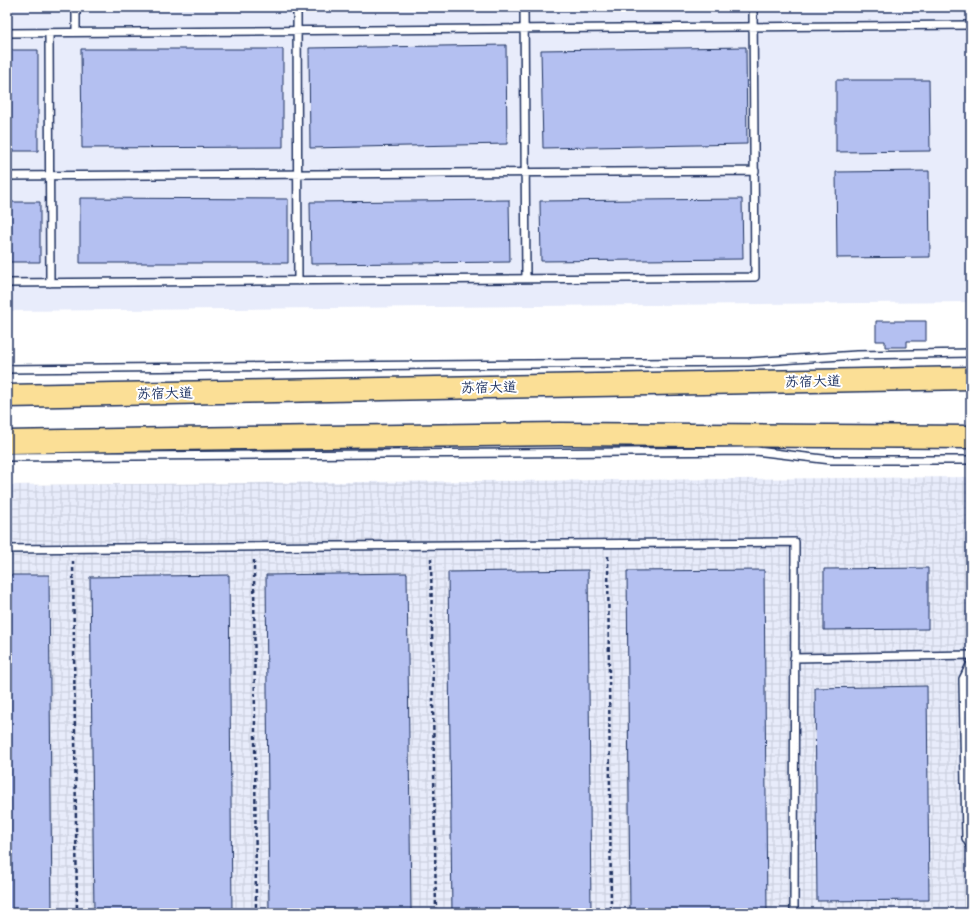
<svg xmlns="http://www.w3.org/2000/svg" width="978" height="920" font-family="'Indie Flower','LXGW WenKai TC',sans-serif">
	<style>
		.built { fill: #e8ecfb }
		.industrial { fill: url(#industrial-grid) }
		.building { fill: #b4c0f1; stroke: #1b2f5e }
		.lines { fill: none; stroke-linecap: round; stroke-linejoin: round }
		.lane-casing { stroke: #1b2f5e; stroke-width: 10 }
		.primary-casing { stroke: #1b2f5e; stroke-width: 25 }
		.path { stroke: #1b2f5e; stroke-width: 2.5; stroke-dasharray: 4 3; stroke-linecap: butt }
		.lane { stroke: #fff; stroke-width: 7 }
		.primary { stroke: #fbdf96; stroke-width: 22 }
		.labels { text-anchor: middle; stroke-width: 4; stroke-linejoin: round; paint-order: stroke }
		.street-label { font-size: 14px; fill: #1b2f5e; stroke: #fff }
	</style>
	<defs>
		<pattern id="industrial-grid" width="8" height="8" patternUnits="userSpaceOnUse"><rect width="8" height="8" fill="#e8ecfb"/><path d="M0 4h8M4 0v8" fill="none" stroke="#c6cbda"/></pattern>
	</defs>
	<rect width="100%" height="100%" fill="#fff"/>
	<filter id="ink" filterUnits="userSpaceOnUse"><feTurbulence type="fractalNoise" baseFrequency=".025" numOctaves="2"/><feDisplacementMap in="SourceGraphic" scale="8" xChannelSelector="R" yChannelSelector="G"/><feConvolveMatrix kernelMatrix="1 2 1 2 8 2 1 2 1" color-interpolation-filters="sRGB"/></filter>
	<g filter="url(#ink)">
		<path class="built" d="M7,7H971V302L7,311Z"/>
		<path class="industrial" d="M971,477V913H7V485Z"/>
		<path class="building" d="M506,45L507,144L310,148L309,48Z
			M746,47L747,144L543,148L541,50Z
			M81,49H283V147L82,148Z
			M7,50H38V151H7Z
			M836,80H929L930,151L836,152Z
			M929,171L930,257L837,258L836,172Z
			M80,198L288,199V263H80Z
			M742,199L743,259L541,261L540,201Z
			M509,200L510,262L311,264L310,202Z
			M7,202H40V262H7Z
			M876,321H926V341H907V347H885V341H876Z
			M928,568V629L824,630V569Z
			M588,570L591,913H452L448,572Z
			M764,570L767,913H630L627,571Z
			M407,573L411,913H269L266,575Z
			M7,575H49L52,913H7Z
			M229,575L232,913H94L90,577Z
			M927,686L929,900L817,901L815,688Z"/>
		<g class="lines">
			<g class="lane-casing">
				<path id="lane" d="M76,7V32
					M297,7L298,281
					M524,7L526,279
					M7,33L971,25
					M49,33L50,283
					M7,176L755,171
					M7,283L755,277L753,7
					M7,369L749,362L857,355L971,353
					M7,457L756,451L831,460H971
					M7,549L795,542L794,913
					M794,658L971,655
					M971,663L963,679L966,838L971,847"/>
			</g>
			<g class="primary-casing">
				<path id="primary" d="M7,396L971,378
					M7,442L174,439L560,434L971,437"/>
			</g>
			<path class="path" d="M608,556L611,913
				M431,558L436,913
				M254,560L256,913
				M73,561L77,913"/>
			<use href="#lane" class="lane"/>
			<use href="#primary" class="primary"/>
		</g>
	</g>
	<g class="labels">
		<g class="street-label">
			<text transform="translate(813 381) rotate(-1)" y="5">苏宿大道</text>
			<text transform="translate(489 387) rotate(-1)" y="5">苏宿大道</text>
			<text transform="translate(165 393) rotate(-1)" y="5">苏宿大道</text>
		</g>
	</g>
	<rect width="978" height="920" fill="none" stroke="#fff" stroke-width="24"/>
	<rect x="12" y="12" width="954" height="896" fill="none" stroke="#1b2f5e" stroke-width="1.5" filter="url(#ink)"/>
</svg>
